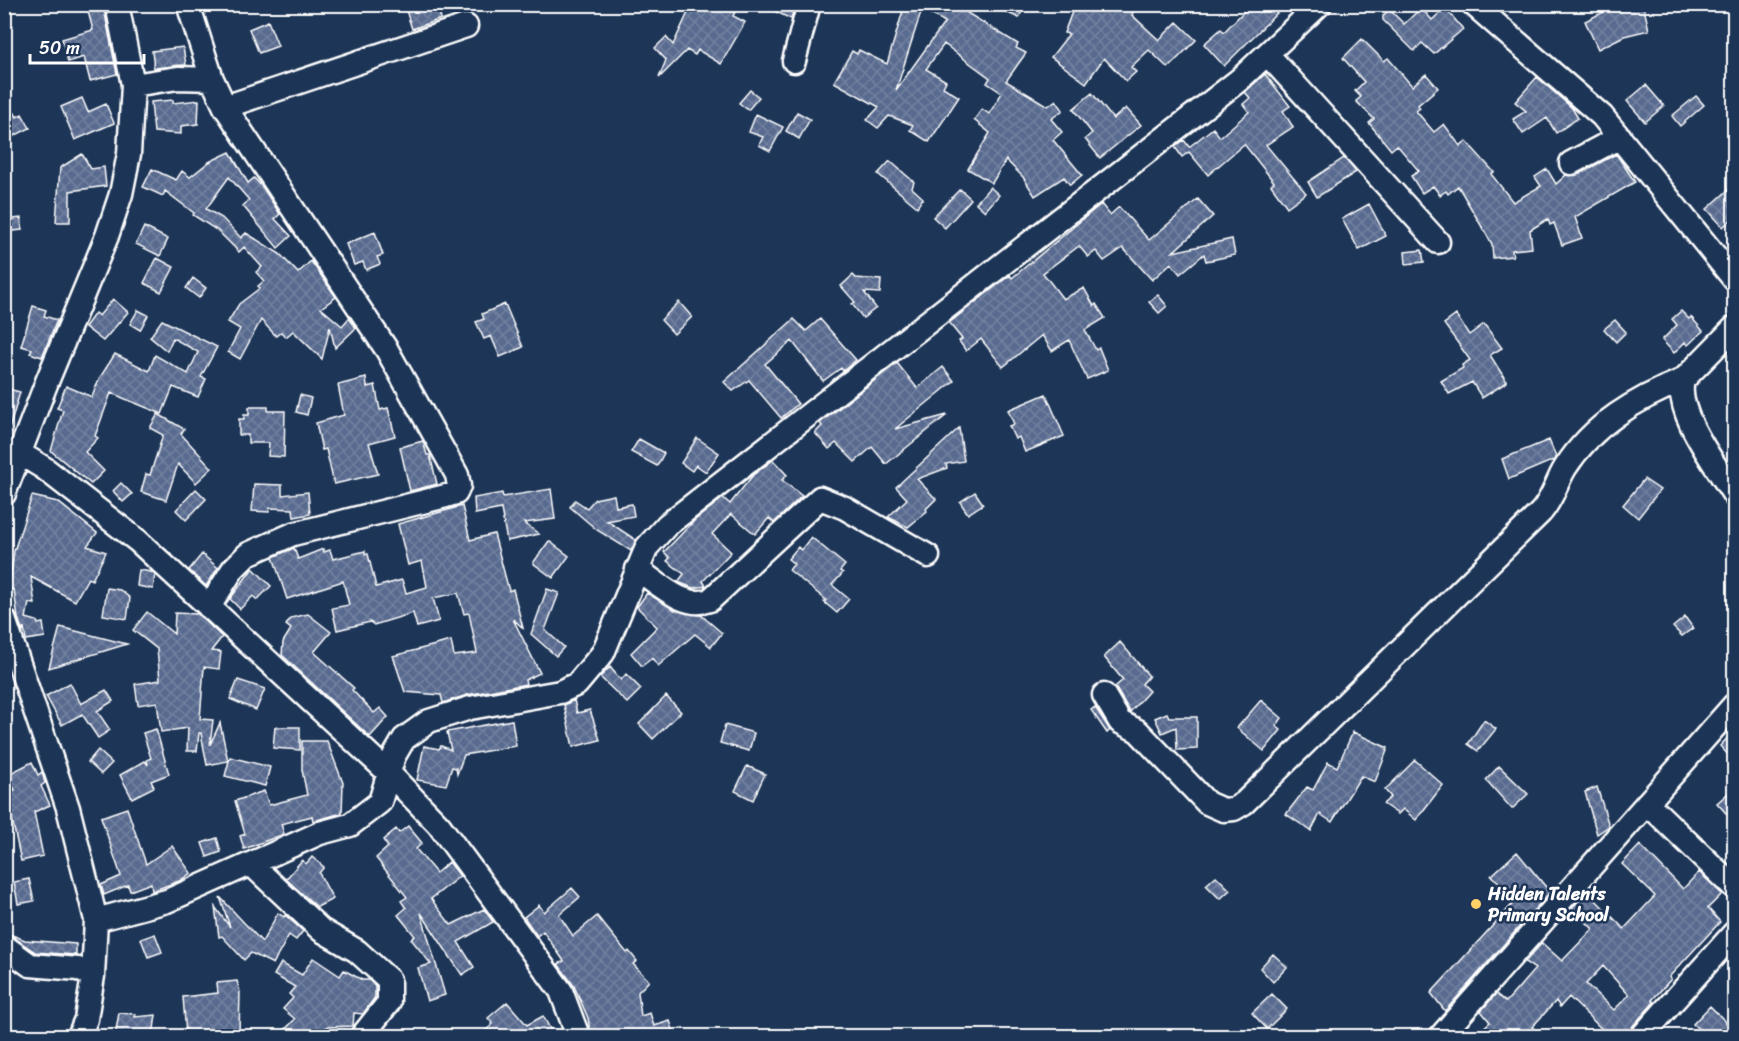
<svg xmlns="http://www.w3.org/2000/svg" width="1739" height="1041" font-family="Sriracha,sans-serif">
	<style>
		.building { fill: url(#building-cross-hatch); stroke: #fff; stroke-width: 1.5; fill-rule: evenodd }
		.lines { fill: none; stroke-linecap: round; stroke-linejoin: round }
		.minor-casing { stroke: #fff; stroke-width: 27 }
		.minor { stroke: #1d3557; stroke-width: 22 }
		.poi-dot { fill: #ffd166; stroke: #1d3557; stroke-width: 2 }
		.labels { text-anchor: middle; stroke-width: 5; stroke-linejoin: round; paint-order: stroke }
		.poi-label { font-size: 18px; font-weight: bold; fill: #fff; stroke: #1d3557; text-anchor: start }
	</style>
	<defs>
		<pattern id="building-cross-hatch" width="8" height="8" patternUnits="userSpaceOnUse" patternTransform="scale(1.5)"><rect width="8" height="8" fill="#596b8f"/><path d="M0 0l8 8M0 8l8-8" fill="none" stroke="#7281a0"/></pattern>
	</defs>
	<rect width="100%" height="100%" fill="#1d3557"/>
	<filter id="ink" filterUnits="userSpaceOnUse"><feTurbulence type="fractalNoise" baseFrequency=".0167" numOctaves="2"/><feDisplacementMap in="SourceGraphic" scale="12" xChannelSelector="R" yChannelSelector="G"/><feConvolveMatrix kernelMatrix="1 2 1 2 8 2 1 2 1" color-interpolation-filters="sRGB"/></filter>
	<g filter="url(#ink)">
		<path class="building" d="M86,4H103L117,74L90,81L84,57L68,62L62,39L93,30Z
			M404,4H437L441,19L412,29Z
			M692,4H735L732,11L735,12L733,16L745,22L721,64L698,50L695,55L687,50L659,78L666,60L655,48L666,37L673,45Z
			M760,4H795L791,19Z
			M905,4L918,7L914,4H946L954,9L956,6L1018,44L1016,48L1026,53L1006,81L1048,106L1056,100L1063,110L1051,119L1062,132L1053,140L1082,175L1070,185L1064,177L1035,196L1023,177L1006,160L992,183L968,169L990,133L974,120L982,109L989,114L1002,93L987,83L990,78L944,44L926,69L946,81L943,87L959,97L929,142L910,130L913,125L889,116L878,128L867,120L879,107L834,82L852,51L857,54L859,50L887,64ZM922,9L945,22L896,90Z
			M988,4H1025L1019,18Z
			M1075,4H1136L1132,15L1159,40L1177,22L1196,40L1168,68L1149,50L1131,67L1136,72L1126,81L1104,58L1086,83L1051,57L1069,34L1064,33Z
			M1251,4H1286L1224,66L1204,44L1221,29L1224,32Z
			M1629,4H1643L1649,30L1624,36L1598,49L1585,21L1614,7Z
			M1421,8L1432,20L1445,8L1463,29L1434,54L1422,43L1414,51L1383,20V16L1389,9L1404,24Z
			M268,21L278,46L259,53L249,29Z
			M1362,39L1384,61L1388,58L1412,86L1426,74L1438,88L1418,105L1420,108L1416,111L1434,132L1444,124L1460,146L1466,141L1494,172L1491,174L1513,202L1541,186L1535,177L1547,169L1556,184L1566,175H1577L1616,154L1635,182L1575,217L1582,238L1562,245L1554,223L1550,225L1548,219L1530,230L1532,248L1512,250L1513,256L1493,258L1492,244L1458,186L1448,194L1446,191L1440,195L1433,186L1422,193L1411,176L1419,171L1397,145L1391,150L1369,123L1374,119L1356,101L1361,97L1355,91L1364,82L1343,58Z
			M183,47L186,65L154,68L152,51Z
			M1265,74L1290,106L1283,111L1293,127L1266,145L1306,193L1287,207L1271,185L1274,182L1244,144L1208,175L1189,152L1182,157L1175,147L1184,140L1189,147L1213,128L1220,137L1249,112L1243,104L1250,98L1245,92Z
			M1537,77L1572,108L1578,118L1556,133L1547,118L1523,134L1513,119L1526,111L1515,102Z
			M1646,85L1664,106L1645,122L1627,101Z
			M750,90L759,97L748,110L739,103Z
			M1092,93L1113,119L1126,108L1141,125L1100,158L1085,139L1092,133L1073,109Z
			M4,95L17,117L22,114L30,128L4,141Z
			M1696,96L1704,105L1680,126L1672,116Z
			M82,98L88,112L106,104L114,123L75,140L61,107Z
			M173,100V103L199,100L198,124L181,126V134L154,132L151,102Z
			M797,112L810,119L799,139L786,131Z
			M756,114L783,127L770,151L759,145L763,137L749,132Z
			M230,152L248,183L254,178L263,188L280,214L275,219L291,236L278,248L243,206L249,200L229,177L206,209L222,218L241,238L246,233L280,254L298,273L311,261L336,297L321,308L342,326L349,318L356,328L335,348L330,327L322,359L293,331L286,337L281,332L276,336L261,320L240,359L228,352L240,329L228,322L239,304L260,288L258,286L264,281L256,272L262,267L244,247L239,252L218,231L193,215L194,213L165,191L163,196L143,187L152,169L176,180L182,171L190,177L209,162Z
			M82,154L91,169L104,167L106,186L70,191V222H56L60,168Z
			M1344,158L1356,172L1317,197L1308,182Z
			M890,161L914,182L912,188L923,198L917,207L878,174Z
			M1734,185V217L1723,227L1707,209Z
			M990,187L999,195L985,211L976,203Z
			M960,189L971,199L945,228L933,217Z
			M1198,199L1213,216L1173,252L1232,239L1235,255L1206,261L1204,254L1180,274L1171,263L1152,280L1123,248L1104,261L1096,251L1088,257L1079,246L1043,273L1063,299L1084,288L1094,306L1096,304L1105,318L1085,330L1096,350L1099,348L1108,370L1087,379L1069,340L1052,351L1042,335L1003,367L981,339L966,351L959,341L962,339L949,323L1010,275L1012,278L1101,204L1110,215L1119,207L1149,240Z
			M1369,204L1386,236L1359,250L1342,219Z
			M21,218L22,230L4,232V220Z
			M144,227L168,239L160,256L136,244Z
			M375,232L383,255L377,257L380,264L366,270L363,262L354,265L346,244Z
			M1422,250L1424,262L1406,264L1405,252Z
			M157,258L174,267L161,292L144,283Z
			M853,275L856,278L881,280L880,293L864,292L876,308L863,318L852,304L855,302L841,286Z
			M193,278L206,288L199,298L186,288Z
			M1158,295L1167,306L1159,313L1149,302Z
			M113,299L128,312L103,341L85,327L95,313L99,316Z
			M679,302L692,317L674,334L661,320Z
			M505,304L523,347L500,357L491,336L484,339L476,322L484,319L482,314Z
			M33,306L46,310L44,316L57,320L42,357L30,353L32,349L21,346Z
			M138,310L148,315L140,330L130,324Z
			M1681,311L1689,319L1691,317L1703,331L1688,345L1685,342L1674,353L1662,340L1677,325L1672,319Z
			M1456,315L1469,335L1484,324L1502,348L1490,355L1507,382L1482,398L1472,382L1449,394L1441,381L1463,368L1462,365L1470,360L1444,324Z
			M794,319L806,331L820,319L856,360L843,371L841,368L823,381L792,341L765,364L798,404L781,418L749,380L733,391L724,382Z
			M162,320L217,347L201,377L206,379L198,397L173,387L162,414L111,393L95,436L98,438L85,452L104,471L91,484L51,451L63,410L57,408L66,386L92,397L99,379L115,354L149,371L155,355L188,374L198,352L173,338L167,351L150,337Z
			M1615,320L1626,332L1616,342L1604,329Z
			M897,363L917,388L943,367L954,381L895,429L947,415L886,464L872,447L855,462L836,443L829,449L815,433L822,426L820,423Z
			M366,378L367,387L375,385L380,410L388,408L395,436L369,443L378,474L334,484L326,449L322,450L316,423L344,415L338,385Z
			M4,388L20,392L8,433L4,432Z
			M1046,394L1064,436L1025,452L1019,437L1015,439L1009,426L1014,424L1008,410Z
			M300,395L311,398L307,415L296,412Z
			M249,407H268V411H285L284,457L268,456L269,443H248V435H239V419H244V415H249Z
			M158,414L184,429L181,434L212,468L196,483L178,464L166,500L141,492L146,474L150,475L163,435L150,428Z
			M959,428L964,461L946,464L947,468L917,479L936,499L926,509L927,511L908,527L888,517L907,499L896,487Z
			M697,438L719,453L706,472L696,465L692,471L681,463Z
			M639,439L664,453L657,466L631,452Z
			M1549,440L1556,457L1554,460L1509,479L1502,459Z
			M423,441L427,455H430L437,484L410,491L400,447Z
			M773,460L787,475L782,480L802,496L774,523L769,518L755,534L731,514L712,534L731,552L703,581L706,586L693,588L678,582L684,574L667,561L670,558L664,552L695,520L723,498L730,504L753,475Z
			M1644,479L1660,490L1638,518L1623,505Z
			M121,483L132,494L123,502L113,491Z
			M254,484L282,485V495L308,492L310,514L294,517L293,509L270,508L269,512L252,511Z
			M196,489L206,499L186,520L176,510Z
			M551,489L555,519L524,523L539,534L507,541L501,509L475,514L474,498L502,493L503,497Z
			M975,492L983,504L968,514L960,502Z
			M614,495L616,507L632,504L634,516L607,521L636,540L631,551L597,530L570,507L575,500L587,508L595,499Z
			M32,496L58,502L97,533L87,546L106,552L92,580L88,578L75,601L31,577L35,604L29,603L26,618L37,621L38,624L43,623L45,637L26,640L24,627L23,632L18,618L14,590L9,589L14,551Z
			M462,506L470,540L494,534L509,591L513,589L523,628L513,619L540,673L525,680L526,684L467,695L443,703L441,695L405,692L393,656L451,641L454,656L477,653L469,613L464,614L458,593L433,598L439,621L417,627L413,613L374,625L370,622L337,630L332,608L349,605L343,581L287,599L273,557L294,548L298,559L323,549L324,552L330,550L333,559L365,551V554H368L376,587L402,580L406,593L427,587L422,561L408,565L398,524Z
			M811,537L845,565L840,571L843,573L832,585L849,599L837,613L824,602L826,600L789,570L794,564L788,559L798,547L801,550Z
			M549,541L569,556L553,578L533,563Z
			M202,554L218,568L206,586L189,570Z
			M253,568L271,586L257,600L253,596L240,609L230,599Z
			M139,570L151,572L155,575L153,589L137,586Z
			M107,588L120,590L130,598L127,619L103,615Z
			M547,589L559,593L545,630L564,647L556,656L531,634Z
			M647,593L675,610L701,615L722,633L711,647L695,634L658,666L652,658L642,666L631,653L657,627L637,607Z
			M147,612L174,634L175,613L198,614L222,637L211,651L221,652L219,669L204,667L200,719L213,720L210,745L220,723L228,761L207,765L201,733H199L197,751H187L188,728L161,732L157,702L138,705L135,684L160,680L157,649L133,630Z
			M308,614L331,632L314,652L354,688L352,690L374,713L380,708L388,717L370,737L282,655L283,642L291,629L286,625L291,618Z
			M1685,617L1693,628L1682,636L1673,627Z
			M60,627L127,644L49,668Z
			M1120,642L1149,676L1142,684L1149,691L1130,712L1115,687L1123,680L1104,657Z
			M610,667L621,680L626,674L641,689L627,703L600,677Z
			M238,680L265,689L256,710L230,699Z
			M70,683L81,704L106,690L113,701L97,711L110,730L98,738L82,714L62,725L46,696Z
			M666,696L681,712L653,739L639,724Z
			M574,700L577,713L590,710L600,740L573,747L564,705Z
			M1261,700L1282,718L1276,726L1281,730L1264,751L1237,728Z
			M1095,707L1110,730L1107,733L1091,710Z
			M1167,713L1169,717H1197V749L1177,750L1176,727L1162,733L1155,718Z
			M512,720L516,746L464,755L457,774L456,768L452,767L446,785L417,780L424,746L439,749L441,746L451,750L447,732Z
			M1484,720L1496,729L1478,751L1468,744Z
			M725,725L754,733L749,751L720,743Z
			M275,727H300V750L273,748Z
			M156,729L169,774L151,781L154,787L132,798L120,775L145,761L148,765L147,760L151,758L143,733Z
			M1734,731V761L1720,746Z
			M1353,732L1388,748L1375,782L1361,776L1332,822L1320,814L1311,831L1286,814L1307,787L1313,790L1328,762L1337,767Z
			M302,741H327L343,783L342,813L313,821L312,816L281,824L284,834L244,849L240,836L245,834L235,801L264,791L269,805L307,795L302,770Z
			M98,750L112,763L101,774L88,762Z
			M230,757L270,767L265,786L225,776Z
			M1415,760L1443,785L1416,820L1403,809L1398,814L1383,804L1391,797L1385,790Z
			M32,762L38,775L42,772L45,783L41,786L50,805L34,812L43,856L21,861L12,819L7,821L4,812V793L15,790L7,775Z
			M747,766L765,774L753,800L735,791Z
			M1499,766L1528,794L1512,809L1486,780Z
			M1597,787L1609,826L1597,834L1585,792Z
			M1734,788V822L1717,803Z
			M127,808L146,864L172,846L191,873L179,881L152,891L151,883L130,891L128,885L104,895L101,885L121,876L101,817Z
			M408,826L422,843L416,849L436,873L449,862L460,876L431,899L451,925L484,909L493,922L458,942L474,967L462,975L421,913L445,995L427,1001L418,968L431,964L411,939L415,936L398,915L406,908L401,901L407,897L376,858L388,847L383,840L396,829L399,833Z
			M217,838L221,852L207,857L202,843Z
			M1640,845L1683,889L1699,872L1722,894L1708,908L1720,922L1669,977L1671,979L1652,1000L1654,1002L1632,1027L1629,1036H1609L1569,997L1560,1007L1556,1001L1532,1027L1543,1036H1474L1490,1022L1481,1011L1496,994L1506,1002L1535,969L1525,962L1542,943L1562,961L1593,929L1572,908L1587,891L1624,929L1655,896L1622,864ZM1603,966L1629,995L1614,1010L1586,984Z
			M1517,852L1550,892L1445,1011L1431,993L1519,897L1491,876Z
			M312,857L324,867L319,873L333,899L317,907L286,879L302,860L306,864Z
			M1216,876L1230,890L1220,899L1206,885Z
			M29,879L34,901L18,904L14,882Z
			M572,888L580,897L559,915L573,936L597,916L627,953L629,951L637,961L633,964L649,981L638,992L641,1016L650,1013L654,1026L670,1021L675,1036H591L588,1018L574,986L558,964L564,961L543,931L537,936L524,917L539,905L544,912Z
			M220,897L262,942L278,913L284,917L285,915L303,931L296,940L289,935L273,964L251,953L244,960L222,936L219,937L215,907L230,927Z
			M4,932L25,940L76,944V955L35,952Z
			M155,934L162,952L148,957L141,939Z
			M1273,954L1287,967L1273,982L1260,968Z
			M313,958L340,976L344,970L362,980H369L375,986V997L363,1014L354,1013L353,1026L326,1027L319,1036H279L295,1019L283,1009L293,998L289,994L295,987L274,975L281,963L302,975Z
			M237,981L240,992L239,1035L219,1036V1030L186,1034L183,997L218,993L217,983Z
			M1272,994L1287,1009L1267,1029L1252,1013Z
			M507,1002L527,1025L543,1016L554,1036H480L493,1024L488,1018Z
			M1710,1006L1734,1030V1036H1706L1693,1024Z
			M119,1013L136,1014L135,1017L156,1015L153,1036H115Z"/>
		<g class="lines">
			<g class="minor-casing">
				<path id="minor" d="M188,4L212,79
					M1473,4L1602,116L1734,279
					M1268,55L1438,242
					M794,61L809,4
					M133,85L178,78L212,79L225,107L387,350L457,475L459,486L456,493L446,496L293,534L248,554L233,569L209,607
					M225,107L466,26
					M1571,163L1620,137
					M1734,328L1683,380C1674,413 1717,466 1734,495
					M21,454L44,468L138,541L390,774L439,825L561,991L578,1036
					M4,494L46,384L107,236L121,194L129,154L133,85L117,4
					M637,569C658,583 684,610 710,600L820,498L845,508L928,556
					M4,619L68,808L96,920L93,976L86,1019L79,1036
					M1104,695L1120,722L1138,731L1207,803L1223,810L1234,809L1244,803L1541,512C1553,498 1556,483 1565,468C1593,424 1636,399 1683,380
					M1647,803L1734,887
					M251,864L321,930L357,951L389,980V1002L362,1036
					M96,920L167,901L320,833L350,825L380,802L394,756L404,739L429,721L470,708L560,692L577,684L603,653L647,547L667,525L1239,80L1320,4
					M4,946L30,965L78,969L93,976
					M1441,1036L1734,705
					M1642,1036L1734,933"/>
			</g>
			<use href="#minor" class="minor"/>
		</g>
	</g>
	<circle class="poi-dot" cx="1476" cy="904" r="6"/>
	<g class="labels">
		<g class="poi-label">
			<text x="1488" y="900">Hidden Talents<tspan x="1488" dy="21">Primary School</tspan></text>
		</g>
	</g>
	<rect width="1739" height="1041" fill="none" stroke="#1d3557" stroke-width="24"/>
	<rect x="12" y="12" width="1715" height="1017" fill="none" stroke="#fff" stroke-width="2" filter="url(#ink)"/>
	<path d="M30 54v9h114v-9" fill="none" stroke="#ffffff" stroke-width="3"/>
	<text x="39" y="54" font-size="18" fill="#ffffff" stroke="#1d3557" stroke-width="4.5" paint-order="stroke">50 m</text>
</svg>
